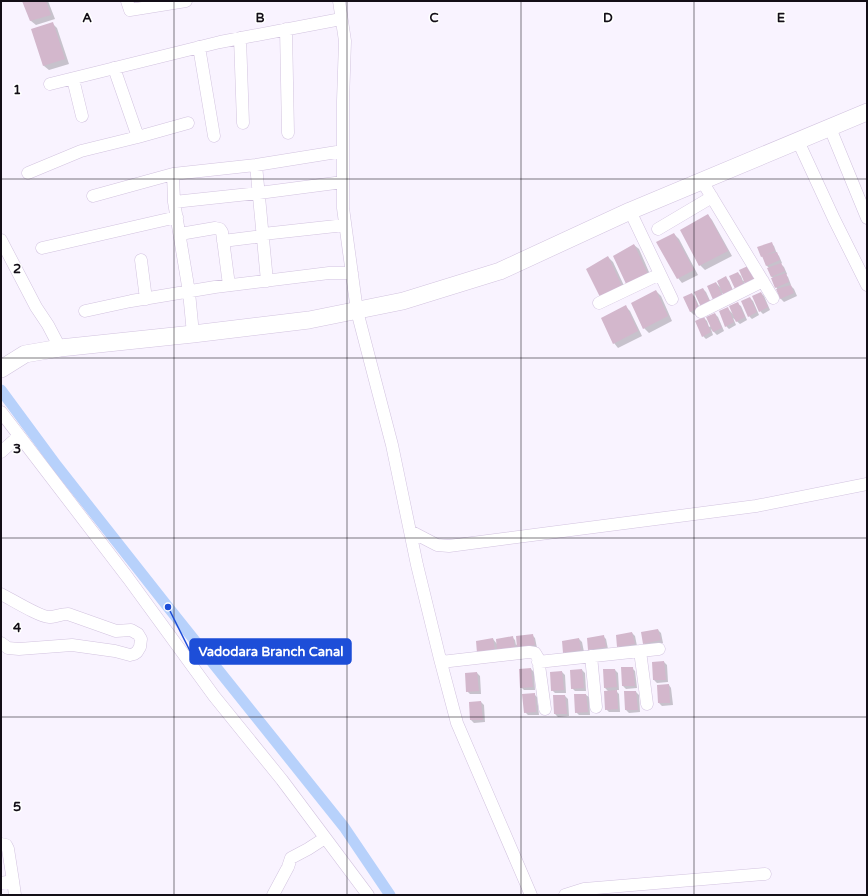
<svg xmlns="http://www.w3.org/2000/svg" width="868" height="896" font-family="'Varela Round',sans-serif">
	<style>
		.shadow { fill: #0003 }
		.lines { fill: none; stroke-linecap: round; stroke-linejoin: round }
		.canal { stroke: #b7d1fb; stroke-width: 11 }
		.building { fill: #d3b7cc }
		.street-casing { stroke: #d2c3df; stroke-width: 13 }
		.secondary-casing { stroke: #d2c3df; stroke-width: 18 }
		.street { stroke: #fff; stroke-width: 12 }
		.secondary { stroke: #fff; stroke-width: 17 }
		.grid { fill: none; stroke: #130e17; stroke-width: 1; stroke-opacity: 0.55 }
		.grid-label { font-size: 13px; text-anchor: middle; font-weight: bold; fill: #130e17; stroke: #fff; stroke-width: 3; stroke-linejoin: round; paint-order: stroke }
		.leader { fill: none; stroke: #1d4ed8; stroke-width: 1.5 }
		.callout-dot { fill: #1d4ed8; stroke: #fff; stroke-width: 1.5 }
		.callout { fill: #1d4ed8; stroke: #1d4ed8; stroke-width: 1.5 }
		.callout-label { font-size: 13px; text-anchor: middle; font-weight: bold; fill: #fff }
	</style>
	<rect width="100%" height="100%" fill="#f9f3ff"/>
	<path class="shadow" d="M23,1H48L55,19L36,25L31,21Z
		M52,23L57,28L69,64L49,70L44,66Z
		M708,215L712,220L732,256L705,270L700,265Z
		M674,234L679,239L698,275L682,283L678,278Z
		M771,243L774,246L777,254L779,256L782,263L781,264L784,267L787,274L786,275L788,277L791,285H790L794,289L797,296L784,302L781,299L778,290L776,287L773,278L772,277L768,268H769L767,266L764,258Z
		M634,245L639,249L652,279L632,290Z
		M608,257L613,262L626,290L605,301Z
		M751,270L757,284L750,288L744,282L747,290L740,294L738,273L741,276L743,281L745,280Z
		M726,278L729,281L735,295L728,298L722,293L725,300L718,304L716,283L722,289Z
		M703,289L706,292L712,305L705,310Z
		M656,291L661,296L672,321L649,333L644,328Z
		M761,293L764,296L770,310L763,314L760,311Z
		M692,294L695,297L701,311L694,315L691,312L685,297Z
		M750,298L753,301L759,315L752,319L749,316Z
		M738,304L741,306L747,320L740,324L733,318L736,325L729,329L726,326L727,308L734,315Z
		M626,307L630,311L642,336L618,348L614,343Z
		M715,314L718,317L724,331L717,335L711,329L713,335L706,339L703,336L704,318L707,321L709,327L711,326Z
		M658,630L661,633L663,643L646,646L644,643Z
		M632,633L635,636L637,646L621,649L618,647Z
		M532,635L535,638L537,648L521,651L517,647V650L481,655L493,639L497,644L512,637L515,640L516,645Z
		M603,636L606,639L608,649L592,652L589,650Z
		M579,639L582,642L584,652L567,656L564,653Z
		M664,662L667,665L668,682L657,683L654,680Z
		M632,668L635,671L637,688L626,689L623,686Z
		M531,669L534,672L535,690H524L521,687Z
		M582,670L585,673L586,691H575L572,688Z
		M615,670L618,673L619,690H615L619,694L620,712H609L606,709L609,692L605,688Z
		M562,672L565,675L566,693H555L552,690Z
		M477,673L480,676L481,694H470L467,691Z
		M669,685L671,688L673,705L662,706L659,703Z
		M636,692L639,695L640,712L629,713L626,710Z
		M534,694L537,697L539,715H528L525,712Z
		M586,695L589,697L590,715H579L576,712Z
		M565,696L568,699L569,716L558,717L555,714Z
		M481,702L484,705L485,722L474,723L471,720Z"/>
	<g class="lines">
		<path class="canal" d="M1,390L57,466L168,607L344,827L390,895"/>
	</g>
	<path class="building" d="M22,1H46L51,15L30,21Z
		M53,22L65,59L43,66L31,29Z
		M708,214L728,251L699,266L680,230Z
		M674,233L694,270L677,279L656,242Z
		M772,242L775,251L761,257L757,247Z
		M634,244L648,274L627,286L613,256Z
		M777,252L780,260L766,266L762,256Z
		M608,256L622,286L600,297L586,269Z
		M781,263L785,271L771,277L767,268Z
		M748,266L755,281L746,286L739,270Z
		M738,272L745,287L736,291L729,276Z
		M786,273L789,282L775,288L771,278Z
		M726,276L733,291L724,296L717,281Z
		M716,282L723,297L714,302L707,286Z
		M791,285L794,293L780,299L776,289Z
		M703,288L710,302L701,307L694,292Z
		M656,290L668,316L643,329L631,303Z
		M761,292L768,307L759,312L752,296Z
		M692,293L699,308L690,312L683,297Z
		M750,297L757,312L748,317L741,301Z
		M738,302L745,317L736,322L729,306Z
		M626,305L638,331L613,344L601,318Z
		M728,307L734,322L725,327L719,311Z
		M715,313L722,328L713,332L706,317Z
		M704,317L711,332L702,337L695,321Z
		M658,629L661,640L643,644L641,632Z
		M632,632L635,644L617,647L616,635Z
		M533,634L535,645L517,648L516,636Z
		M604,635L606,647L588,650L587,638Z
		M513,636L515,647L497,651L496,639Z
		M493,638L495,649L477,653L476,641Z
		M579,638L581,650L563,653L562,641Z
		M664,661L666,680H653L652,662Z
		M621,667H633L635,686H622Z
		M531,668L533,687L520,688L519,669Z
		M582,669L584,688L571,689L570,670Z
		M603,669H615L617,687L604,688Z
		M562,671L564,690L551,691L550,672Z
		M477,672L479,691L466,692L465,673Z
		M669,684L670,703H658L657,685Z
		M617,690L618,709L605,710L604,691Z
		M624,691H636L638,710H625Z
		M535,693L536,712L524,713L522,694Z
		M574,694H586L588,712L575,713Z
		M553,695H565L567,714H554Z
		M481,701L483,720H470L469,702Z"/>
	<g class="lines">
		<g class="street-casing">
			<path id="street" d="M127,1L130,10L186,1
				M339,1L345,41L343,101V208L357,311L392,445L417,565L440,659L457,723L531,895
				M286,29L288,133
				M240,38L243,123
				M199,47L214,136
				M114,68L138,137L188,123
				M73,79L82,116
				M50,84L220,42L341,19
				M830,128L867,218
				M798,141L834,219L867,285
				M256,165L267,281
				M28,173L81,151L138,137
				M702,181L773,298
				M93,196L173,174
				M174,202L259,193L343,182
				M630,211L672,299
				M658,229L712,197
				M180,234L215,228L220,229L222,232L229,285
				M263,234L345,225
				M1,240L36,307L48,325L60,348
				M223,241L263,236
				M42,248L177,217
				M141,260L146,299
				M599,303L660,274
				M85,311L131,301L215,287L329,273H352
				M701,312L763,281
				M193,334L189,292L174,202L173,174L256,165L343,151
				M1,412L128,578L214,696L282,780L368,895
				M1,452L19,436
				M410,531L437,545L449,546L756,506L867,484
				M1,594C11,599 40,617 49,617C55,617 61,614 68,614L116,631L131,630L138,634L141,639L140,647L137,652L134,654L130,655L115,651L72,645L19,649L8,648L1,643
				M640,651L647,704
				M591,656L596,707
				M441,662L529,652L535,653L538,658L545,709
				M538,662L659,649
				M1,844L6,845L8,849L13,881
				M1,883L13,881L15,895
				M273,895L288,867L291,858L308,849L325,838
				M565,895L584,889L765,874"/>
		</g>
		<g class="secondary-casing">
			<path id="secondary" d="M1,369L25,354L60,348L193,334L309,320L403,301L500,271L630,211L867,112"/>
		</g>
		<use href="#street" class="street"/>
		<use href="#secondary" class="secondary"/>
	</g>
	<path class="grid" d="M174,1V895M347,1V895M521,1V895M694,1V895M1,179H867M1,358H867M1,538H867M1,717H867"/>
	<g class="grid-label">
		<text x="87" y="22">A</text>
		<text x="260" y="22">B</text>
		<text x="434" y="22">C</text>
		<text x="608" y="22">D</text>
		<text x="781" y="22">E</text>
		<text x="17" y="94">1</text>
		<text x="17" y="273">2</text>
		<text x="17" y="453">3</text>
		<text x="17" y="632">4</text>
		<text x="17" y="811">5</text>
	</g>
	<path class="leader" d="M168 607L190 651"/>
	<circle class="callout-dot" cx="168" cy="607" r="4"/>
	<rect class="callout" x="190" y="639" width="161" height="25" rx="4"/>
	<g class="callout-label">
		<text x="271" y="656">Vadodara Branch Canal</text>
	</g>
	<rect width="868" height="896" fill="none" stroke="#130e17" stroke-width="4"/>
</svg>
